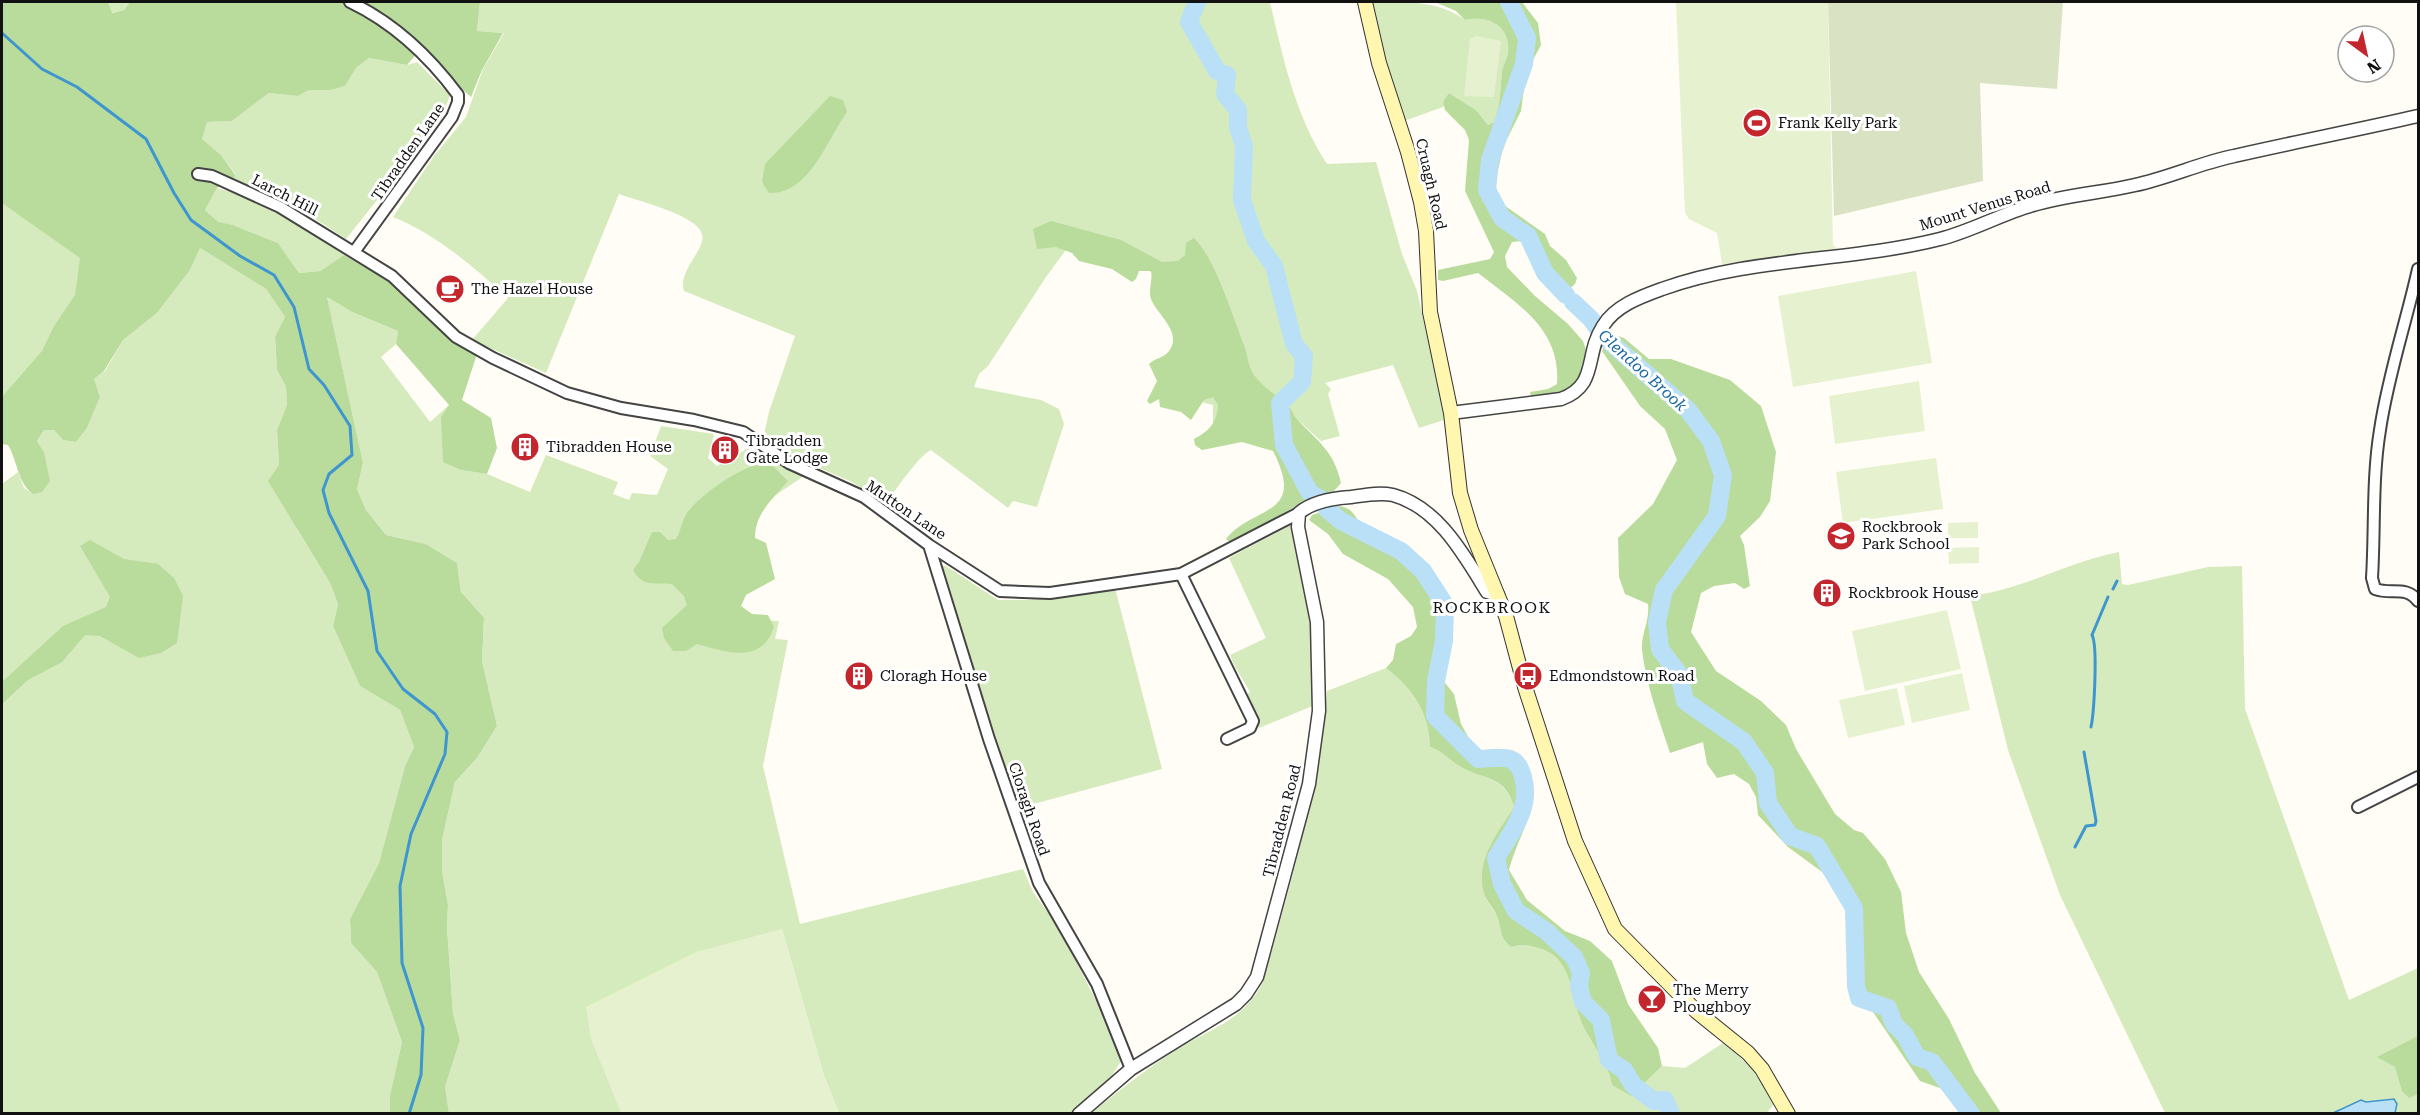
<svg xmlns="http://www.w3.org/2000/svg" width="2420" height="1115" font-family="'Roboto Serif',serif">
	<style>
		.green { fill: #d5ebbd }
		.forest { fill: #b9dc9c }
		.cemetery { fill: #d9e3c4 }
		.pitch { fill: #e6f2cf }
		.water { fill: #b9e0f7; stroke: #3f96cf; stroke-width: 1.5 }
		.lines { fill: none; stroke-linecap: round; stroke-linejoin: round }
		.stream { stroke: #3f96cf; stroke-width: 3 }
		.river { stroke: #b9e0f7; stroke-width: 18 }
		.minor-casing { stroke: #444; stroke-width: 14 }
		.tertiary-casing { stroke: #444; stroke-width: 15 }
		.secondary-casing { stroke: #333; stroke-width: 16 }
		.minor { stroke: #fff; stroke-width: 10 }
		.tertiary { stroke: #fff; stroke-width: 12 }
		.secondary { stroke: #fff6b0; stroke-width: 14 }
		.labels { text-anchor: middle; stroke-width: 6; stroke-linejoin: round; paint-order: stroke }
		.poi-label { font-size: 15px; fill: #111; stroke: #fff; text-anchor: start }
		.street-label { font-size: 15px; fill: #111; stroke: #fff }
		.water-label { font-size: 16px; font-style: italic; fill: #1768a6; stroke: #fff }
		.neighbourhood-label { font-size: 16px; letter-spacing: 1.5px; fill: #111; stroke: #fff }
	</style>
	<rect width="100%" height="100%" fill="#fffdf5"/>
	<path class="green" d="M108,2H130L124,10L111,13Z
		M480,2H1270C1283,58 1295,115 1327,164L1376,162L1402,254L1417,291L1443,407L1444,420L1419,428L1393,365L1325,383L1331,389L1328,394L1340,436L1321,441L1298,420L1288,406L1213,438V405L1159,391L1188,334L1165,276L1135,267L1076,236L1046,277L988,366L979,374L974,387L1041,400L1059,409L1064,424L1037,507L1013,501L1008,508L931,450C920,454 894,492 886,503L850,481L793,457L763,439L769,412L795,336L684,291C681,281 685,274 690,264C694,257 705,243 702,234C697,215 638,201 619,194L546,373L472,340L508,298C475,268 436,234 393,217L434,156L466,117L483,69L504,33L477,31Z
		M1371,2C1404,2 1439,0 1465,20C1489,15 1511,25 1508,53C1507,59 1503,65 1502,71C1500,89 1501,104 1494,122L1488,125L1476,110L1449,93L1443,107L1404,121L1383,59Z
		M2,33L191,170L2,426Z
		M369,58L407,65L417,62L450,95L441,120L346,239L288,201L232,179L236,175L221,155L202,139L206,122L232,121L269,93L298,96L309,90H331L345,86L356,68Z
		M217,188L259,200L309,225L344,255L320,271L299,273L278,243L233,225L218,223L205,210Z
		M200,248L266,289L285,317L275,338L277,370L286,387L287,405L277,430L279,465L297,529L330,583L338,604L333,626L360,686L400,710L414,747L405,766L379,863L350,919L351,943L377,972L402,1042L390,1095V1113H2V484L18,472L24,488L33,494L44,452L37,441L44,430H54L63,440L76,442L87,428L100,397L93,379L105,371L123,340L157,313L190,270Z
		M327,297L352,312L398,331L396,344L381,357L430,422L449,405L461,470L487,474L530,492L546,455L618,482L613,494L629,500L632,493L657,495L668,469L650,456L661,426L714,434L708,458L717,466L750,447L804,476L755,509L726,619L779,621L775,639L788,640L763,766L800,924L1023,869L1033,892L1059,928L1117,1042L1121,1061L1111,1077L1071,1113H839L824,1076L782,929L621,1113H449L445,1087L460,1040L453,1014L447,926L448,905L442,871V840L455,782L477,758L497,726L482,661L484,619L461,592L457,563L426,544L386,535L366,510L357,489L363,463Z
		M1291,525L1309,607L1315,705L1259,728L1244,697L1250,692C1243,679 1235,669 1230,655L1266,638L1229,558Z
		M2119,552L2122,584L2128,585L2208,567L2242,566L2245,709L2349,1000L2418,968V1113H2165L2060,895L2008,750L1970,596C2023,590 2067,562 2119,552Z
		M940,565L946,566L998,600H1028L1115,588L1162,769L1019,808Z
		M1386,668C1413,689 1429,712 1430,747C1443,751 1450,760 1461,767C1486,781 1504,775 1514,807C1498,832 1474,861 1484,894C1487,902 1492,907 1496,914C1503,929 1497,935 1511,947C1522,944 1528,945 1538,948C1575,957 1570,1001 1584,1028C1594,1047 1608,1063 1612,1085L1641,1086L1662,1066L1685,1068L1723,1043C1746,1060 1760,1078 1775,1103L1766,1114H1091C1119,1090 1149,1067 1181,1047C1215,1027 1244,1019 1263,982C1290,885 1319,791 1327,691Z"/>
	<path class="forest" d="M2,2H108L112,13L124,10L130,2H480L477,31L503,33L482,70L471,97L419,51L407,65L369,58L356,68L345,86L331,90H309L298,96L269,93L232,121L207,122L202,139L221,155L236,176L217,188L205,210L218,222L233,225L278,243L299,273L320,271L344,255L388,281L477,354L462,400L491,418L497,448L487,474L461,470L443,462L441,417L449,405L396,344L398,331L352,312L327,297L363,463L357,489L366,510L386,535L426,544L457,563L461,592L484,618L482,661L497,726L477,758L455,782L442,840V871L448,905L447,927L453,1014L460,1040L445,1087L449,1113H390V1095L402,1042L377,972L351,943L350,919L379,863L405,766L414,747L400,710L360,686L333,626L338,604L330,583L268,481L279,465L277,430L287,405L286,387L277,370L275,337L285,317L266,289L200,248L190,270L157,313L123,340L104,371L94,379L100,397L87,428L76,442L63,440L54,430H44L37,441L44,452L50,481L42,492L33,494C17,482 18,462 8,445L2,444V397L42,351L54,326L75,295L80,258L2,203Z
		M1435,2H1522L1538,23L1541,45L1526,73L1521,111L1503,147L1495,184L1501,203L1545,234L1550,246L1566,260L1577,278L1575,284L1568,290L1561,288L1531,249L1522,241L1512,242L1505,256L1507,267L1535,296L1568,324L1583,341L1586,350L1578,380L1568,392L1532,400L1530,392L1548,389L1557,384C1561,328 1517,304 1478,273L1443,281L1438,280V270L1490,259L1494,252L1465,191L1469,140L1465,130L1445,110L1443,102L1449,93L1476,110L1488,125L1494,122C1501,104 1500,89 1502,71C1503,65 1507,59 1508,53C1511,26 1489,15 1465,20L1456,11Z
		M830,96L843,100L847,112C826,141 810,194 769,193L762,182L765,164Z
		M1051,221L1121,240L1162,262L1178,261L1185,255L1186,243L1194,238C1216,260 1232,315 1244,345C1248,355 1247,364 1254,375C1263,388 1276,394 1287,405C1292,409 1294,416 1298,420C1319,443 1334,451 1341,483L1334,491L1308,499L1231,543L1226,539C1254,504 1307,518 1273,451L1242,442L1202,450L1195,445L1194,439C1209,431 1217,423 1218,405L1213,397L1204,400L1191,420L1181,412L1160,407L1159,399L1150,404L1147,401L1157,381L1149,364C1155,358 1164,358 1169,351C1183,332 1157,315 1151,299C1148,290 1153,280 1151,271H1139L1136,279L1132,282L1112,269L1079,261L1072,253L1056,247L1037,249L1033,229Z
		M1610,333L1624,338L1649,359H1671L1730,380L1761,406L1776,452L1770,501L1760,517L1740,536L1744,545L1750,586L1744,589L1735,583L1714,586L1701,593L1691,632L1716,671L1761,701L1786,725L1796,749L1835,814L1854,830L1863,833L1885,859L1901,892L1906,933L1919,972L1949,1019L1975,1073L2001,1113H1966L1954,1093L1920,1081L1873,1012L1859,1002L1850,992L1848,926L1843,896L1829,877L1788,847L1758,815L1756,797L1749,784L1734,774L1717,778L1707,764L1703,742L1670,753C1659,719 1646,685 1642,650C1641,634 1650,620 1648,604L1625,594L1619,577L1618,538L1653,504L1677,460L1665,429L1640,406L1602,351Z
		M762,463L774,467L788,481C773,499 755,513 755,538L766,543L775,579L746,595L741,606L752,614L768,615L774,627C761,665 727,652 697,644L686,651H673L664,638L662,628L687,605L684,596L672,584C654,583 642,587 633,570L639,562L652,532H660L668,540L676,539C681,531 682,520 687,513C701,494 739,468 762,463Z
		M1338,506C1355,508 1354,517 1364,529C1367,532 1372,533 1376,536C1379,540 1380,545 1384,548C1394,556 1410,560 1421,566C1431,571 1437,581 1442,590C1463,630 1444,640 1441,678L1454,694L1461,724L1479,756C1490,757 1500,751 1511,754C1520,757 1524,768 1526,776C1538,817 1519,832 1509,870L1527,900L1565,931L1590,941L1612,961L1628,1004L1658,1048L1662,1066L1631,1096L1612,1085C1608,1063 1594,1047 1584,1028C1570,1001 1575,957 1538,948C1528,945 1522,944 1511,947C1497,935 1503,929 1496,914C1493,907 1487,902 1484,894C1474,861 1498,832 1514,807C1505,775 1486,781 1461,767C1449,760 1443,751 1430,747C1429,712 1413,689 1386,668L1393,660L1396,644L1411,636L1417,627L1413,607L1388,579L1343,554L1328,534L1309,520L1312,515Z
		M90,540L124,559L158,564L174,578L183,596L177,643L161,653L139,658L100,636L85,635L62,662L28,680L2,704V682L63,626L106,607L110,597L80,546Z
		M2418,1036V1094L2409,1098L2402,1091L2395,1067L2377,1057Z"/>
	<path class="cemetery" d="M1828,2H2063L2057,89L1980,83L1983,181L1834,216Z"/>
	<path class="pitch" d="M1676,2H1828L1833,245L1838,249L1784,258L1722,264L1717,233L1689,219L1685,213Z
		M1476,36L1501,41L1494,97L1464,96L1470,39Z
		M1916,271L1932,363L1793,387L1778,296Z
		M1919,381L1925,431L1835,444L1829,396Z
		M1936,458L1943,509L1843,523L1836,472Z
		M1978,522V538H1948V523Z
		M1979,547V563L1949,564L1948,548Z
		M1947,610L1961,669L1865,691L1852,631Z
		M1962,673L1970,710L1912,723L1904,686Z
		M1897,688L1905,725L1848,738L1839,700Z
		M782,929L824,1076L839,1113H621L591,1039L586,1007L696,952Z"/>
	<path class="water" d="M2394,1099L2397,1104L2395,1113H2333L2361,1100L2366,1102Z"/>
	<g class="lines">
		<path class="stream" d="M2,33L42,69L77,87L146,139L174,193L191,220L240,256L274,275L294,307L309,369L324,385L350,426L352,455L329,474L323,490L329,513L368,591L377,651L403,689L435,714L447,732L445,754L411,834L400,886L402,963L423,1028L421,1075L409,1114
			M2113,589L2117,581
			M2091,727C2094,713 2098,646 2092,635L2108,597
			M2075,847L2086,826L2095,825L2096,821L2084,752"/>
		<path class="river" d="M1197,2L1189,22L1217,71L1227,75L1225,94L1238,110V128L1244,146L1242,200L1256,241L1274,266L1294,344L1304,356L1302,382L1280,403L1284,445L1310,493L1324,501L1327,509L1341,521L1401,551L1423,571L1445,605L1444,641L1436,681L1435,716L1478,759C1487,759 1501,756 1510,759C1518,762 1521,769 1523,777C1532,808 1511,833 1496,858L1502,884L1516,911L1546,931L1574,957L1581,973L1579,986L1583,1002L1601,1020L1609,1060L1624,1070L1633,1085L1654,1101L1665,1100L1671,1114
			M1509,2L1527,38L1524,64L1490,160L1487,190L1502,218L1528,236L1545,273L1566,295
			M1573,302L1591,319L1604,337L1688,410L1711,441L1723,475L1717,516L1664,590L1657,622L1660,649L1679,674L1685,701L1744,742L1765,773L1768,803L1790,836L1817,846L1854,908L1856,986L1859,998L1888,1008L1894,1024L1905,1035L1917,1057L1932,1062L1971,1114"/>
		<g class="minor-casing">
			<path id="minor" d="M350,2C394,23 429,56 458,95V102L452,117L354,252
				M198,174L212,176L280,207L392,276L456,337L493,358L567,393L621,408L694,420L743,432L789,463L864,497L929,545L1000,591L1050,593L1181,574L1299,513
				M2418,269C2406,323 2388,375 2380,430C2372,478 2375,529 2372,578L2375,589C2391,595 2406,585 2418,601
				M929,545L989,739L1039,883L1097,984L1131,1069
				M1181,574L1253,721L1250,728L1227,739
				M2358,807L2418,777"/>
		</g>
		<g class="tertiary-casing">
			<path id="tertiary" d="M1451,413L1561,399C1599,385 1584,355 1603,326C1615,306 1640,297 1662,289C1751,257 1848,262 1940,239C1972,231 2001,214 2033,205C2066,195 2101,193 2135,185C2168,178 2200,163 2234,156C2295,142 2357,130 2418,116
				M1079,1114L1131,1069L1236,1004L1246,994L1257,977L1309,784L1319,711L1317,622L1298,527L1299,513C1312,502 1335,498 1351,497C1365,495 1379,492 1393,495C1438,507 1464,555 1487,592L1498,595"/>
		</g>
		<g class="secondary-casing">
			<path id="secondary" d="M1365,2L1379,63L1408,152L1421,202L1426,231L1430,312L1451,413L1460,493L1471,530L1506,616L1525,687L1575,841L1615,929L1696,1011L1748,1053L1762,1069L1788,1114"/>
		</g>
		<use href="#minor" class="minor"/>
		<use href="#tertiary" class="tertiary"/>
		<use href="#secondary" class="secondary"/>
	</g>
	<defs>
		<g id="stadium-disc" transform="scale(1.5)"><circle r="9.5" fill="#c4262e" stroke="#fff"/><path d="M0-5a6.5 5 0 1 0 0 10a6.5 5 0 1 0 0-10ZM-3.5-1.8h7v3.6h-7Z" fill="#fff"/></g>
		<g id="cafe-disc" transform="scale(1.5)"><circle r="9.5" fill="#c4262e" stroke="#fff"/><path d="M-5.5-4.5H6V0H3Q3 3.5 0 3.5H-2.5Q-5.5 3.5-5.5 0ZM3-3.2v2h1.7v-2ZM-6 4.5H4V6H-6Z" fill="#fff"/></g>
		<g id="building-disc" transform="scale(1.5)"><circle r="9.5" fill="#c4262e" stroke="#fff"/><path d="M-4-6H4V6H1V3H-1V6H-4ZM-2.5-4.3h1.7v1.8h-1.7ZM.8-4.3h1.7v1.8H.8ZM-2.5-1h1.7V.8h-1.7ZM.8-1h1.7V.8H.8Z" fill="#fff"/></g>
		<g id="school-disc" transform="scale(1.5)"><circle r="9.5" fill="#c4262e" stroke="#fff"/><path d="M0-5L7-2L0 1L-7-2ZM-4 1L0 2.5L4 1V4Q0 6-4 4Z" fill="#fff"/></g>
		<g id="bus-disc" transform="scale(1.5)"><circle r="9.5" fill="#c4262e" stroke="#fff"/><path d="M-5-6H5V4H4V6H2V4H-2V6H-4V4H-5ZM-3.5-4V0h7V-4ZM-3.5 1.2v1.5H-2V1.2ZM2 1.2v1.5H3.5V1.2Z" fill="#fff"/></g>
		<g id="bar-disc" transform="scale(1.5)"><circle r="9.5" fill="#c4262e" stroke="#fff"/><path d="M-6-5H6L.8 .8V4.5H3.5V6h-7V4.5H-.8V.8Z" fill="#fff"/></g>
	</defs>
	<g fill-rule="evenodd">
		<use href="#stadium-disc" x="1757" y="123"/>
		<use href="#cafe-disc" x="450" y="289"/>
		<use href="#building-disc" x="525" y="447"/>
		<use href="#building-disc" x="725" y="450"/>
		<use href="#school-disc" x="1841" y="536"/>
		<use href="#building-disc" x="1827" y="593"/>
		<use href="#building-disc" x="859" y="676"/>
		<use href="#bus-disc" x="1528" y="676"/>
		<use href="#bar-disc" x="1652" y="999"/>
	</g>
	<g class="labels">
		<g class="poi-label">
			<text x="1778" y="128">Frank Kelly Park</text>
			<text x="471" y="294">The Hazel House</text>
			<text x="746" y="446">Tibradden<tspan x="746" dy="17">Gate Lodge</tspan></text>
			<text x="546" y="452">Tibradden House</text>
			<text x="1862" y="532">Rockbrook<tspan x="1862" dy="17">Park School</tspan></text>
			<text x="1848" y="598">Rockbrook House</text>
			<text x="880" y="681">Cloragh House</text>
			<text x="1549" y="681">Edmondstown Road</text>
			<text x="1673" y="995">The Merry<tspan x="1673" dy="17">Ploughboy</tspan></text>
		</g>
		<g class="street-label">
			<text transform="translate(408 152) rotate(-55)" y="5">Tibradden Lane</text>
			<text transform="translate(1431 184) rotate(77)" y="5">Cruagh Road</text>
			<text transform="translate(285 195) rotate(27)" y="5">Larch Hill</text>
			<text transform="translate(1985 206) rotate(-17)" y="5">Mount Venus Road</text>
			<text transform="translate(906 510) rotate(34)" y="5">Mutton Lane</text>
			<text transform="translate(1029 809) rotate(71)" y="5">Cloragh Road</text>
			<text transform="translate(1282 821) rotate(-76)" y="5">Tibradden Road</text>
		</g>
		<g class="water-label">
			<text transform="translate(1643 370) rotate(42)" y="6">Glendoo Brook</text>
		</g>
		<g class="neighbourhood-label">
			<text x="1492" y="613">ROCKBROOK</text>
		</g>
	</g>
	<rect width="2420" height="1115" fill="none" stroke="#111111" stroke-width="6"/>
	<g transform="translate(2366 54) rotate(147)"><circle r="28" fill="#ffffff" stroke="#a0a0a0" stroke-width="1.5"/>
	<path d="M0-4.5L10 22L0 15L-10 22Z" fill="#c4262e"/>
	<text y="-9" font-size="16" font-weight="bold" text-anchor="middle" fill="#111111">N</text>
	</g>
</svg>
